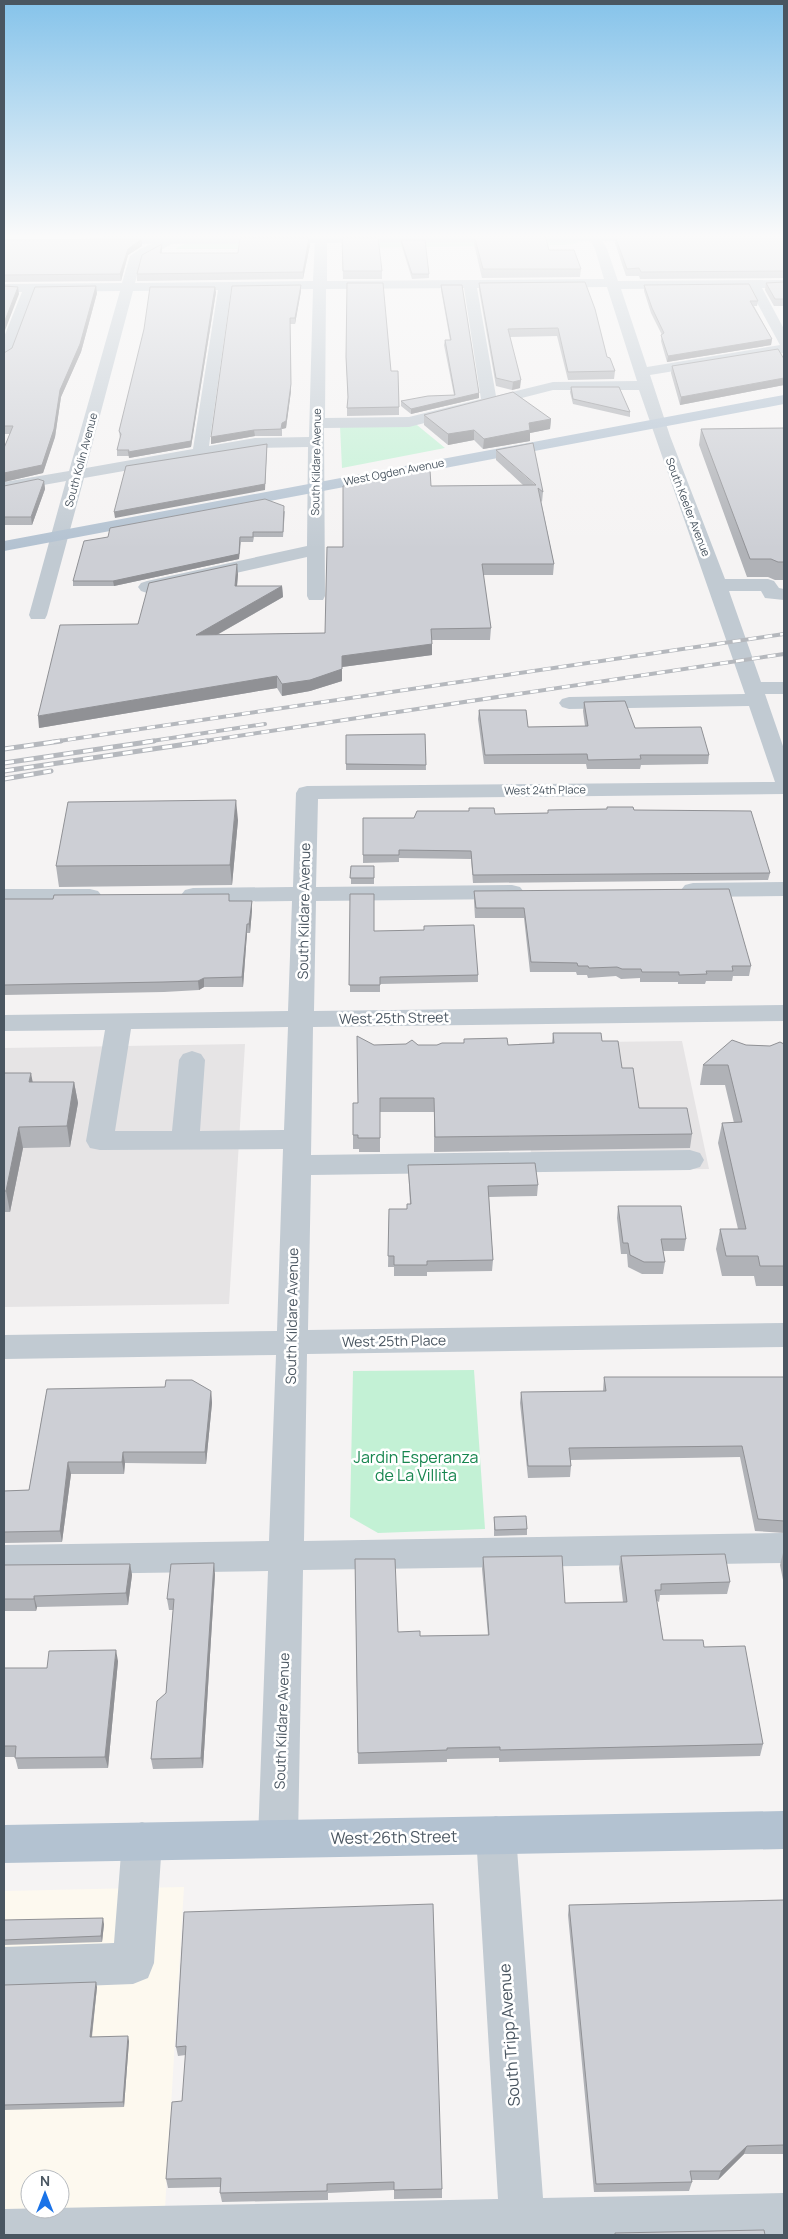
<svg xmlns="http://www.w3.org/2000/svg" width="788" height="2239" font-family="Manrope,sans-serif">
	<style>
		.commercial { fill: #fdf9ef; fill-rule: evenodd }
		.education { fill: #e6e4e5 }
		.green { fill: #c3f1d5 }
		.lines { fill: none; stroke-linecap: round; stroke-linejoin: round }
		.minor { fill: #c1cad2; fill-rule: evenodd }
		.major { fill: #b3c2d1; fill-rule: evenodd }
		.rail-far1-casing { stroke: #b5b8bd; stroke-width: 4 }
		.rail-casing { stroke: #b5b8bd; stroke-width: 5 }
		.rail-far1 { stroke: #fff; stroke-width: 2.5; stroke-dasharray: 8; stroke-linecap: butt }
		.rail { stroke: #fff; stroke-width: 3; stroke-dasharray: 10; stroke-linecap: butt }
		.wall { fill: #b0b2b7 }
		.shaded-wall { fill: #909195 }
		.building { fill: #cdcfd5; stroke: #909195 }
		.labels { text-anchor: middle; stroke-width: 5; stroke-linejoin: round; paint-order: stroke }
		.far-street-label { font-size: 11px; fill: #4a5661; stroke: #fff }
		.street-label { font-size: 14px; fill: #4a5661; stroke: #fff }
		.near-park-label { font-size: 16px; fill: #17864f; stroke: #fff }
		.near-street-label { font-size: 16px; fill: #4a5661; stroke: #fff }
	</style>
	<rect width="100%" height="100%" fill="#f5f3f3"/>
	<path class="commercial" d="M184,1887L165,2209L4,2224V1891ZM30,2179H60V2209H30Z"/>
	<path class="education" d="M682,1041L709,1169L533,1171L519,1043Z
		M245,1044L229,1304L4,1307V1048Z"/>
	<path class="green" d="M577,240L578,243L565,245L342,248V241Z
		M302,241V249H175L188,242Z
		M417,425L445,448L342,468L340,426Z
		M474,1370L485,1529L378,1533L350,1517L353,1371Z"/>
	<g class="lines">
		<path class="minor" d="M172,235H188L141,261L135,283L313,281L315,239L321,235L327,239V281L604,279L595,249L587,235H599L607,249L618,281L784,280V288H762L784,329V353L650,375L670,436L725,579H768L774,581L779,588L784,589V600L765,598L761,591H729L761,682H784V694H765L784,749V794L318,799L316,887L512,885L520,887L524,892L520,897L512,899L316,901L314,1011L784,1005V1021L313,1027L311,1155L690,1150L700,1153L704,1160L700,1167L690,1170L311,1175L308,1330L784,1323V1347L307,1354L304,1541L784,1533V1563L303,1570L298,1839L292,1853L278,1858L264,1853L258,1839L268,1571L4,1575V1545L269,1541L276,1355L4,1359V1335L277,1331L283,1149L100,1150L90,1148L86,1141L105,1030L4,1031V1015L288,1011L292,901L193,902L185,900L181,895L185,890L193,888L293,887L296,793L299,788L307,786L775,782L749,706L569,709L562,707L559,703L562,699L569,697L745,694L639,390H553L409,427L324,428L325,596L323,600H309L307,596V557L147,593L141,591L138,587L141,583L147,581L307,546L308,447L255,448L84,478L47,615L45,619H31L29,615L66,481L4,492V482L69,471L120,291L35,292L11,355L4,359V337L22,292H4V284L122,283L130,256L140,249ZM607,287L637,381L553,382L496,396L477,288ZM464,288L481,399L409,417L325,418L326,289ZM749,288L780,345L647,367L621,289ZM313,289L309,437L255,438L209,446L231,290ZM218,290L193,449L86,468L133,291ZM288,1027L284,1130L200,1131L205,1060L201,1054L192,1051L183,1054L179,1060L172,1131H115L131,1029Z
			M784,882V896L693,897L685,895L681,890L685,885L693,883Z
			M4,889H90L98,891L102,896L98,901L90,903H4Z
			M496,1816L510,1821L516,1835L543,2198L784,2193V2235H4V2209L498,2199L476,1835L482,1821Z
			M142,1822L156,1827L162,1841L154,1963L148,1978L133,1984L4,1989V1947L114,1943L122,1841L128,1827Z"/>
		<path class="major" d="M320,235H657L658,237L652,241L105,244L99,240L105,236Z
			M784,395V404L4,551V541Z
			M784,1811V1849L4,1863V1825Z"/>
		<g class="rail-far1-casing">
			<path id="rail-far1" d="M52,742L784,634
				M145,742L265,724
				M198,742L784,654"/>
		</g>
		<g class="rail-casing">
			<path id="rail" d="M4,749L61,741
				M4,763L154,741
				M4,771L207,741
				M4,779L51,771"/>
		</g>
		<use href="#rail-far1" class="rail-far1"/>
		<use href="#rail" class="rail"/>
	</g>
	<path class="wall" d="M4,235H66L4,236Z
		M474,235L549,250L581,269L580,277L482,278L474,244Z
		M784,235V280V278L640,279L639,276H626L615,243V236Z
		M342,237L382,271V279H343Z
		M142,239V246L128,255L121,281L4,282V240Z
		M401,240L429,274V278L412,279L401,244Z
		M162,244V253H238L310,245L303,279L137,281V274Z
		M784,282V306H774L765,290L766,283Z
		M479,283L607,357L615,371L614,379L568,380L557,336L510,337L520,388L512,390L496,386L479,290Z
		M441,285L479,393V398L411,414L401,406V401L454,395L444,345L445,340H450L441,290Z
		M644,285L758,301L757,306H754L772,339L771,345L667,362L661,341L662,335L651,313L644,291Z
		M301,291L295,324H290L291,391L286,428L282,429V436H255L211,444Z
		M216,292L191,447L129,458V456H117V450L120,438L119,431Z
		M97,293L81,352L61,397L55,437L43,473L4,482V448L10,434H4V353Z
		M346,357L391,371L399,407V415L347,416V408L348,399Z
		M784,359V385L680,405L671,373L672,366Z
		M571,387L630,412V417L573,404L570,392Z
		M424,415L551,419L550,429L530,433V441L483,449L474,440L448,445L424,425Z
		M784,428V580H775L768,577H747L699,445L701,429Z
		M496,450L543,492L542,502L541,501L554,564L553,575H483L491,628L490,640H432V655L342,667V681L310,691L282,696L277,688L39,728L138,624L238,574L237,586H282L283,597L217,635L325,633L343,547L431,486L523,485L496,460Z
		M44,481L45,489L32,525H4V486Z
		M285,511L283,537H254L253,542H241L239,559L114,586H73V581Z
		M584,702L635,728L709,755L708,764L641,765L640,769H587L586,764H484L478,719L479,710L528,727L585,726L583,711Z
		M425,734L426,770H346V735Z
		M607,807L634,810L770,873L768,880L473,883L471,859L399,858V862L363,863V818H414L495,814L548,813V810L607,809Z
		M238,820L232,885L59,887L56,866Z
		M351,866H374V884H351Z
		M474,891L751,966L749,976H733L732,981H706L705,984H678V982H640V978L621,979L616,976L588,978L587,975H577L576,972H530L524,918H475L474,901Z
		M350,894L374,931L478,975V982L380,984V992H350Z
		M4,899L252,901V910L250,933H247L243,987H204L199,990L164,992L4,995Z
		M553,1033L602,1041L622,1068L639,1108L692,1134L690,1148L434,1152V1112H380V1152H359V1149H353V1135L358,1103L374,1045H437L464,1043V1039L508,1045L552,1043Z
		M784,1044V1286H756L754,1276H722L716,1249L720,1229H738L718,1143L722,1123H734L725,1085H700L703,1065L746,1045L770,1046Z
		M4,1073L33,1082H74L78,1103L70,1147L23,1148L10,1212H4Z
		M408,1165L538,1185L537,1196L489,1197L493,1260L492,1271L427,1272V1276H394V1267H388L389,1209H407L410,1204Z
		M618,1206L686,1239L684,1251H663L665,1262L663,1274H642L628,1267L627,1254H621L617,1218Z
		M604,1377H784V1533L755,1531L740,1457L570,1460L571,1466L570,1477L528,1478L520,1403L521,1392L603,1391Z
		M47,1389L211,1391L212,1403L206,1464L125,1463L124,1474H71L62,1542L4,1543V1491L29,1490Z
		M494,1517L527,1529V1535L494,1536Z
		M783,1553H784V1585L780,1565Z
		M621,1556L730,1582L727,1594L660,1595L659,1602L657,1601L663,1640L704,1647L763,1744L760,1756L499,1762V1758L447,1759V1762L358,1764L355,1559L398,1632L420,1636L488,1635L482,1569L483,1557L565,1603L623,1602L619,1568Z
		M130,1564L132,1575L128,1605L37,1607L36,1611H4V1565Z
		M215,1574L203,1768L153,1769L151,1759L166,1693L173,1610H169L167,1599Z
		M118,1661L108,1768L18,1769L15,1757H4V1668H47Z
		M784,1900V2154H744L718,2180H691L692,2182L689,2191L594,2192L568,1915L569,1905Z
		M184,1912L442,2189V2198L394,2199V2190L328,2193V2200L222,2202L220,2193V2187L168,2188L166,2179L182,2101L186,2055L178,2056L176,2047Z
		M4,1920L104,1924L102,1942L4,1945Z
		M4,1985L97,1987L92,2037L129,2041L124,2107L4,2110Z"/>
	<path class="shaded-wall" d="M309,238L310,245L303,279V272Z
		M142,239V246L128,255L121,281L120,274L128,249Z
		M162,244V251L160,260V253Z
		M301,285V291L295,324V318Z
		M96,286L97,293L81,352L61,397L55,437L43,473L4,482V473L60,390Z
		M18,287L19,294L4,333V323Z
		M215,287L216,292L191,447L129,458L128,452Z
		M290,318L291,391L286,428L282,429V436V423Z
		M772,339L771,345L667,362L668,356Z
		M784,378V385L680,405L681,397Z
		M521,380L520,388L512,390L513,382Z
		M479,393V398L411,414V409Z
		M551,419L550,429L530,433V441L483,449L484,439L529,423Z
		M254,430L255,436L211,444V437Z
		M474,430V440L448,445V434Z
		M267,444L265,490L115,518L114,512Z
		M44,481L45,489L32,525L31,517Z
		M240,537L239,559L114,586L113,581Z
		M237,564L238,574L236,597L235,586Z
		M282,586L283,597L197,646L196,635Z
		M432,644V655L342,667V656Z
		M342,669V681L310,691L282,696V684Z
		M277,676V688L39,728L38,716Z
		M236,800L238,820L232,885L230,865Z
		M252,901V910L250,933L249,924Z
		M247,924V933L243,987L242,977Z
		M204,978V987L199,990L198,981Z
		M31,1073L35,1094L29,1082Z
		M74,1082L78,1103L70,1147L67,1126Z
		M19,1127L23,1148L10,1212L6,1191Z
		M211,1391L212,1403L206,1464L205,1452Z
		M123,1452L125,1463L124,1474L122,1462Z
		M68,1462L71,1474L62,1542L60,1531Z
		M214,1563L215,1574L203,1768L201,1758Z
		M130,1564L132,1575L128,1605L126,1593Z
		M34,1596L37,1607L36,1611L34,1599Z
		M116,1650L118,1661L108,1768L105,1757Z
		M103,1918L104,1924L102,1942L101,1936Z
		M96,1982L97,1987L91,2042L90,2037Z
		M128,2036L129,2041L124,2107L123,2102Z
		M747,2146L744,2154L718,2180L721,2171Z"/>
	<path class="building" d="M474,235H545L549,250H574L581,269H483Z
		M784,235V271L641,272L639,268L627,269L615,236Z
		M342,237H378L382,271H343Z
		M240,238H309L303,272L137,274L142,255L162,244L160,253H238Z
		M142,239L128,249L120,274L4,275V240Z
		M401,240H425L429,274H412Z
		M585,282L595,309L607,357L610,358L615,371L568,372L558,328L508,329L521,380L513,382L496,378L479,283Z
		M784,282V299H775L766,283Z
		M347,283H383L391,371H398L399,407L347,408L348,397L346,357Z
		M749,284L758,301H750L772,339L668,356L661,335L664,333L652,308L644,285Z
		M301,285L295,318H290L291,384L286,421L282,423L281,429L254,430L211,437L232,286Z
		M441,285H462L479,393L411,409L401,401L428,396L455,395L445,340H451Z
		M4,286L18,287L4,323Z
		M96,286L80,344L60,390L54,429L42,465L4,473V448L13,426H4V353L12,348L35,287Z
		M150,287H215L191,441L128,452L129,450H117L121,434L119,431L144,329Z
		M778,349L784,359V378L681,397L672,366Z
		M571,387H619L630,412L573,399Z
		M513,392L551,419L529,423L530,430L484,439L474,430L448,434L424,415Z
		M784,428V562H778L771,559H750L701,429Z
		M533,443L543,492L538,488L554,564H482L491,628L431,629L432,644L342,656V669L310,680L282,684L277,676L38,716L60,625L138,624L149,583L237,564L235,586H282L196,635L325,633L327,547H343V486L430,470L431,486L536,485L496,450Z
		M267,444L265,484L114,512L126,466Z
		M38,479L44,481L31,517H4V486Z
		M265,499L284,506L283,532H253V537H240L239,554L113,581H73L84,541L108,537L110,528Z
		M625,701L635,728L701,727L709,755H640L641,759L588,760L587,754L485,755L479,710H526L528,727L588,726L584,702Z
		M425,734L426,765L346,764V735Z
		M236,800L230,865L56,866L68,802Z
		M607,807H633L634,810L751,811L770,873L473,875L471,851L399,850V855H363V818H414L417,811H469V808H494L495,814L548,813V810L607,809Z
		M351,866H374V878H350Z
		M729,889L751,966H732L733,971H706L707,974L679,975V972H642L641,969H622L617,967L589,968L588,966H578L577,963L531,962L524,908H476L474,891Z
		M229,894V901H252L249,924H247L242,977L204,978L198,981L163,982L4,985V899H53L54,895Z
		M350,894H374V931L424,930V926L474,925L478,975L380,977V985H349Z
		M553,1033H601L602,1041H618L622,1068H633L639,1108H687L692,1134L435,1137L434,1098H380V1138H358V1135H353V1103H358L357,1036L374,1045L406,1044L412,1040L418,1045H437L442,1043H464V1039L507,1038L508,1045L554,1043Z
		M732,1040L746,1045L770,1046L780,1042L784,1044V1266H760L758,1256H726L720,1229H746L722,1123L742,1122L728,1065H703Z
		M4,1073H31L29,1082H74L67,1126L19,1127L6,1191H4Z
		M535,1163L538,1185L488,1186L493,1260L427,1261V1265H394V1256H388L389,1209H407V1204H411L408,1165Z
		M618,1206H681L686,1239H661L665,1262H644L630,1255L628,1243H623Z
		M604,1377H784V1521L758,1519L742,1446L569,1448L571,1466H528L521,1392L606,1391Z
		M166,1380H192L211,1391L205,1452H123L122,1462H68L60,1531L4,1532V1491L29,1490L47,1389L165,1387Z
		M526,1516L527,1529L495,1530L494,1517Z
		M725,1554L730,1582L661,1584V1590H655L663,1640H703L704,1647L745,1646L763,1744L500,1750V1747L447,1748V1750L358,1753L355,1559H395L398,1632L420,1631V1636L489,1635L483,1557L562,1556L565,1603L627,1602L621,1556Z
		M214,1563L201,1758L151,1759L157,1701L166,1693L174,1599H167L171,1564Z
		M130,1564L126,1593L34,1596V1599H4V1565Z
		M116,1650L105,1757L15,1758L16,1746H4V1668H47L49,1651Z
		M784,1900V2145L747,2146L721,2171H690L692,2182L596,2184L569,1905Z
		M433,1904L442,2189L394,2190V2182L327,2184V2191L220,2193L221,2178L166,2179L172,2102L182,2101L186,2046L176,2047L184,1912Z
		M103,1918L101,1936L4,1940V1920Z
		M96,1982L90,2037L128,2036L123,2102L4,2105V1985Z
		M764,2230L765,2235H615V2233Z"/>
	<linearGradient id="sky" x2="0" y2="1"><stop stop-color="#85c3ea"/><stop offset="0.43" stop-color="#fafafa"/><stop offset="1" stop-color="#fafafa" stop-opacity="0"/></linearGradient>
	<rect width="788" height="549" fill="url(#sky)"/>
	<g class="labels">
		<g class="far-street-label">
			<text transform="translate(81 460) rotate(-75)" y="4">South Kolin Avenue</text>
			<text transform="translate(316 462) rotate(-89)" y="4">South Kildare Avenue</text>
			<text transform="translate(394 472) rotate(-11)" y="4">West Ogden Avenue</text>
			<text transform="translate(688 507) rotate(69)" y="4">South Keeler Avenue</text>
			<text transform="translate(545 790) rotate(-1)" y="4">West 24th Place</text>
		</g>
		<g class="street-label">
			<text transform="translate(304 911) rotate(-89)" y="5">South Kildare Avenue</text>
			<text transform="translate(394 1018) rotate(-1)" y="5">West 25th Street</text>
			<text transform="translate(292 1316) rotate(-89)" y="5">South Kildare Avenue</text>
			<text transform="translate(394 1341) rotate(-1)" y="5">West 25th Place</text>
			<text transform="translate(282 1721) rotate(-88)" y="5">South Kildare Avenue</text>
		</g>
		<g class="near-park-label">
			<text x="416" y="1463">Jardin Esperanza<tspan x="416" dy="18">de La Villita</tspan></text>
		</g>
		<g class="near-street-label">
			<text transform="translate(394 1837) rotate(-1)" y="6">West 26th Street</text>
			<text transform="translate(509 2035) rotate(-94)" y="6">South Tripp Avenue</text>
		</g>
	</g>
	<rect width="788" height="2239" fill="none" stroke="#4a5661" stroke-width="10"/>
	<g transform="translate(45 2194)"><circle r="24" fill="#ffffff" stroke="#b7bbc0"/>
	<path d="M0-4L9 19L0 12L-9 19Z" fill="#1a73e8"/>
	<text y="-8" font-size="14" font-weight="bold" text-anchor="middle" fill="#4a5661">N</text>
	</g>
</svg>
